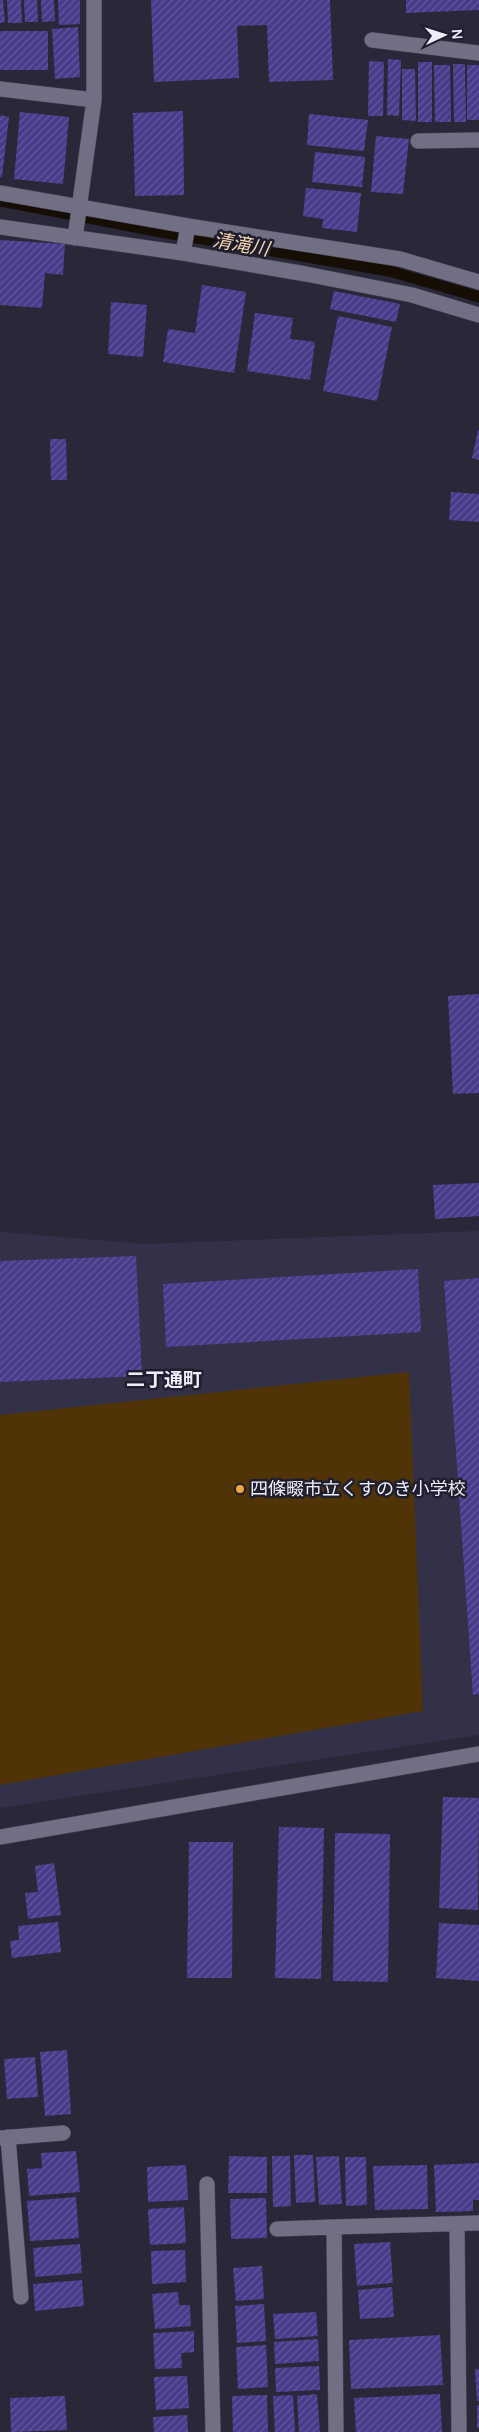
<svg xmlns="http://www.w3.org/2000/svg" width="479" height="2432" font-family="Manrope,'Noto Sans JP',sans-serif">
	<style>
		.built { fill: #333148 }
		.green { fill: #503408 }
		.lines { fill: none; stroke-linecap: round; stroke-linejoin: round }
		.stream { stroke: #160d04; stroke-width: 11 }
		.building { fill: url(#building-hatch) }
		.lane-casing { stroke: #474554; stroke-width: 16 }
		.street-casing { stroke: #474554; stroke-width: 16 }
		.lane { stroke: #706f84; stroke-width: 15 }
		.street { stroke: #706f84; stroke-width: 15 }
		.poi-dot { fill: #efa73d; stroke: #1f1e2e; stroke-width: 2 }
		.labels { text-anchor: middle; stroke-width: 5; stroke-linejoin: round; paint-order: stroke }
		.poi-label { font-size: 18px; fill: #ededf9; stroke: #1f1e2e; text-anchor: start }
		.water-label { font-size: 19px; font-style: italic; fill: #f5d5ad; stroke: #1f1e2e }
		.neighbourhood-label { font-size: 19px; font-weight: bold; fill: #ededf9; stroke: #1f1e2e }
	</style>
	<defs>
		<pattern id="building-hatch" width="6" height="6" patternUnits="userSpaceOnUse" patternTransform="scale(1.25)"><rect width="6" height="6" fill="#493b8b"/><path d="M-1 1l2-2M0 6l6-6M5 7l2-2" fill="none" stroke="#64589c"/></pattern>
	</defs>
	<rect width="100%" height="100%" fill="#292839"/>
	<path class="built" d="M479,1231V1735L0,1808V1232L146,1244Z"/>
	<path class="green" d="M409,1372L423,1711L0,1785V1415Z"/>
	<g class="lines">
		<path class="stream" d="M0,201L161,232L389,271L479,297"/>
	</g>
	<path class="building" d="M0,0H3L5,22L0,23Z
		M7,0H21L22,23H8Z
		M24,0H37L38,22H25Z
		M41,0H54L55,21L42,22Z
		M58,0H80V24L59,25Z
		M151,0H330L333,80L269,82L267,25L237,26L239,78L154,82Z
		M406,0H479V10L406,13Z
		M78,27L80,77L55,79L52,29Z
		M0,31H48V70H0Z
		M388,59L401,60L399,116L387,115Z
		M369,61L384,62L383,116H368Z
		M418,62H432V122H418Z
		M453,64H465L466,122H454Z
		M434,65H450L451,122H435Z
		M467,65H479V120H467Z
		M402,69H415L416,121L402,120Z
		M183,111L184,195L135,196L133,113Z
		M20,112L69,117L63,184L14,179Z
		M309,114L368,120L364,151L307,145Z
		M0,115L9,117L2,177H0Z
		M376,136L409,139L403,194L371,192Z
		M315,152L365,157L362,187L312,182Z
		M306,188L361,193L357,232L322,228L323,219L303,216Z
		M0,240L65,244L63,275L45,273L42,308L0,305Z
		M202,285L246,292L234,373L163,362L168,329L195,333Z
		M334,291L400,304L396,322L330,309Z
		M111,302L147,305L143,357L108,354Z
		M255,313L293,318L290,339L315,342L310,380L247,371Z
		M338,316L392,327L377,401L323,391Z
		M478,430H479V460L472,458Z
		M50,439H66L67,480H51Z
		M451,492L479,494V522L449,520Z
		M479,994V1093L453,1094L448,996Z
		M479,1183V1216L435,1219L433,1185Z
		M136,1256L142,1376L0,1382V1261Z
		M418,1269L421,1332L166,1347L163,1284Z
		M479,1278V1694L473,1695L444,1281Z
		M443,1797L479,1798L478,1910L439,1908Z
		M279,1827L324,1828L321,1979L275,1978Z
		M335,1833L390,1834L388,1982L333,1981Z
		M189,1842H233L232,1978H187Z
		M54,1863L61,1915L28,1919L25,1893L38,1892L35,1866Z
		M58,1922L61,1952L12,1958L10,1941L19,1940L18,1926Z
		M439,1923L479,1925V1981L436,1978Z
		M67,2050L71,2114L45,2116L40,2052Z
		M35,2057L38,2097L7,2099L4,2059Z
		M76,2151L80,2192L29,2196L27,2169L42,2168L41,2153Z
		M294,2155H313L315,2202L296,2203Z
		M229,2156L267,2157V2193H228Z
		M272,2156H290L291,2206L273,2207Z
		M339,2156L342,2204L319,2205L316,2157Z
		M345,2157H366L367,2205L346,2206Z
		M479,2163V2200H473V2211L436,2212L434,2165Z
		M186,2165L188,2200L148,2202L147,2167Z
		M427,2165L428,2209L375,2210L373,2166Z
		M76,2197L79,2238L30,2241L27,2201Z
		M266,2198L267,2238L231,2239L230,2199Z
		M184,2207L186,2243L150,2245L148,2209Z
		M390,2242L393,2283L357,2286L354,2244Z
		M80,2244L82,2273L35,2277L33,2248Z
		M185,2250L186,2282L152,2284L151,2251Z
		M262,2266L264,2299L236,2301L233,2268Z
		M82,2280L84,2306L35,2311L33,2284Z
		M392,2287L394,2317L360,2319L358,2290Z
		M178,2292L179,2305H190L191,2326L155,2329L152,2294Z
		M264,2304L266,2341L237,2343L235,2306Z
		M316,2312L318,2336L275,2339L273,2314Z
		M194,2331V2352L181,2353L182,2368L155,2369L153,2333Z
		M440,2335L443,2385L351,2389L349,2340Z
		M318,2339L319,2361L275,2364L274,2342Z
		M266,2345L268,2387L238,2389L236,2347Z
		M319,2366L320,2390L276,2392L275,2368Z
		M475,2369H479V2401H477Z
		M187,2376L189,2408L156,2410L154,2377Z
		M317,2394L320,2432H299L297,2396Z
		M440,2394L442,2432H356L354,2398Z
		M267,2395L268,2432H233L232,2396Z
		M293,2395L295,2432H275L273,2396Z
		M65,2396L67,2430L11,2432L10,2398Z
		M477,2405H479V2428H477Z
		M187,2415L188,2432H154L153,2417Z"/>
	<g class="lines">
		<g class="lane-casing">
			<path id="lane" d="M8,2137L21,2297
				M0,2138L63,2133
				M207,2184L213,2432
				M457,2224L459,2432
				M277,2229L334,2227
				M336,2432L334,2227L479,2223"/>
		</g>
		<g class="street-casing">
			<path id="street" d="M372,40L479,53
				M0,89L94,100
				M418,141L479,140
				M0,193L188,226L183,253
				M188,226L400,259L479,282
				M0,227L183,253L306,274L412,295L479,315
				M75,238L94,100V0
				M0,1837L479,1754"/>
		</g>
		<use href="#lane" class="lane"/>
		<use href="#street" class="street"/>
	</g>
	<circle class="poi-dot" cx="240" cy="1489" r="5"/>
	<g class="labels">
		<g class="poi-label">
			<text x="250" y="1495">四條畷市立くすのき小学校</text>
		</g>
		<g class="water-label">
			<text transform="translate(241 244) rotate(10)" y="7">清滝川</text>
		</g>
		<g class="neighbourhood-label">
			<text x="164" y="1386">二丁通町</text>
		</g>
	</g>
	<g transform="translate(444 35) rotate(86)" stroke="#1f1e2e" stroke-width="4" paint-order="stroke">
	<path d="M0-4L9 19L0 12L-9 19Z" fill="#ededf9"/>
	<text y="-8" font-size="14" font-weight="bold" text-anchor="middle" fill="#ededf9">N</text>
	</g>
</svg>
